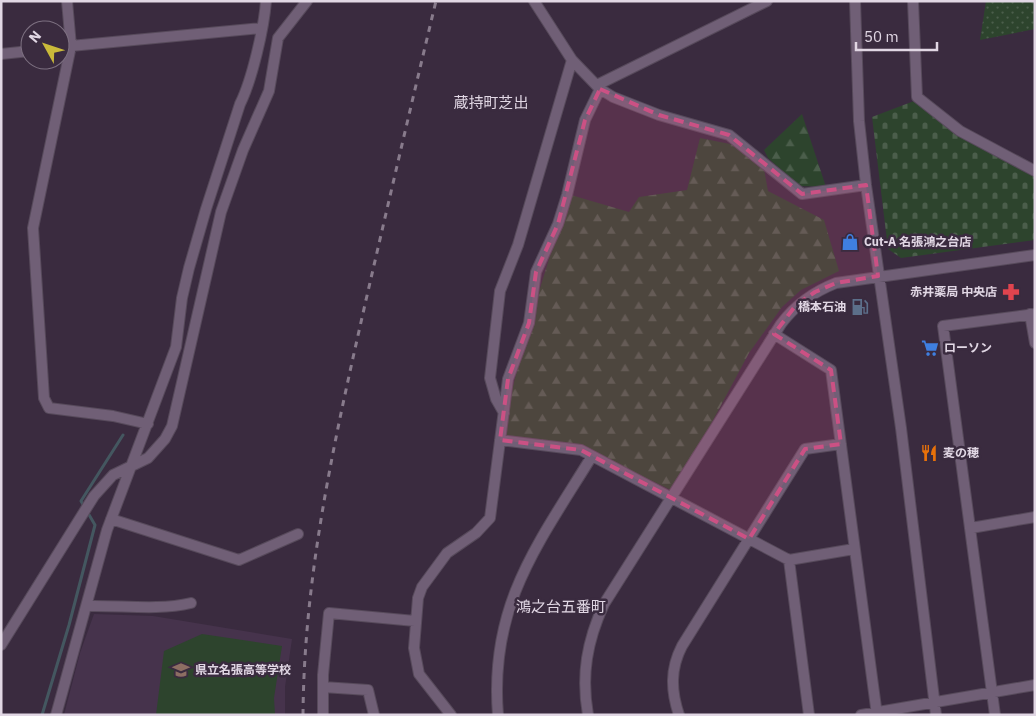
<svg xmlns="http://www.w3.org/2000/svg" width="1036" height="716" font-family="'IBM Plex Sans','Noto Sans JP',sans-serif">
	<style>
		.built { fill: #46334c }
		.green { fill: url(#green-dots) }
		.forest { fill: url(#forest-firs) }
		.cemetery { fill: url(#cemetery-stones) }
		.pitch { fill: #2d442d }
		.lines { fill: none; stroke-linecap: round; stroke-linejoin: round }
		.stream { stroke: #445760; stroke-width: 3 }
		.minor-casing { stroke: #574a5b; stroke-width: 12 }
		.minor { stroke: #705f76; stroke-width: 10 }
		.rail { stroke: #887b8c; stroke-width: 3; stroke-dasharray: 6 6; stroke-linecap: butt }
		.marked { fill: #cb5184; fill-opacity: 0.2; stroke: #cb5184; stroke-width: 4; stroke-dasharray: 10 6; stroke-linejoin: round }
		.labels { text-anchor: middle; stroke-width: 5; stroke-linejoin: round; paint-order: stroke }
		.poi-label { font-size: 12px; font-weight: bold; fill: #e1d7e4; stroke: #3a2b3f; text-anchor: start }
		.quarter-label { font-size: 15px; fill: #e1d7e4; stroke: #3a2b3f }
	</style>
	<defs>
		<pattern id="green-dots" width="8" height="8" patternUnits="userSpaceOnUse" patternTransform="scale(1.25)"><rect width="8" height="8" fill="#2d442d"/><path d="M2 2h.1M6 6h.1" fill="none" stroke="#4b5e4b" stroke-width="1.8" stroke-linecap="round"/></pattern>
		<pattern id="forest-firs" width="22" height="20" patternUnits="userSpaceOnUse" patternTransform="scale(1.25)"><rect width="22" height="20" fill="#2d442d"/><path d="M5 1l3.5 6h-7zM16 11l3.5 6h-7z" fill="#4b5e4b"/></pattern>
		<pattern id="cemetery-stones" width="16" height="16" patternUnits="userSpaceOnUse" patternTransform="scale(1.25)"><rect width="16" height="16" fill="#2d442d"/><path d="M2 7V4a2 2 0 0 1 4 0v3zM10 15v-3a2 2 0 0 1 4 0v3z" fill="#4b5e4b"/></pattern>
	</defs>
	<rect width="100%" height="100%" fill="#3a2b3f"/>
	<path class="built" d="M94,614L153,616L292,639L285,687V715H64L80,653Z"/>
	<path class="green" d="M986,1H1035V29L980,40Z"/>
	<path class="forest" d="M802,114L826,187L799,186L768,158L764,150Z
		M700,138L735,145L764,169L768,191L824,220L839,271L801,290L782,307L749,353L704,437L671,490L580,447L501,436C520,354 542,274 571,195L629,212L639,197L687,190Z"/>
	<path class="cemetery" d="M914,101L957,135L1035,177V240L901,258L888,249L872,117Z"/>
	<path class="pitch" d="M202,634L282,646L274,698L275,715H156L164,651Z"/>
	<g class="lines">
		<path class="stream" d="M42,715L69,625L95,525L81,501L123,435"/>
		<g class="minor-casing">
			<path id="minor" d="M67,1L71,46L33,228L44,398L49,408L113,416L148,424
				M534,1L572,60L600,89L613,97L659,115L729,135L802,194L866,185
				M855,1L859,121L866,185L901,428L936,715
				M913,1L917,97L960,131L1035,171
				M60,47L261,28
				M1,54L30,51
				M597,85L767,1
				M1030,314L1035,343
				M774,334L831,370L877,715
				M504,413L496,399L490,378L500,291L518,245L572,60
				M500,440L581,450L789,560L854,549
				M111,519L239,560L298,534
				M971,528L1035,517
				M789,560L809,715
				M87,606C121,605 157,611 191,603
				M1,645L94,496L113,475L148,458L165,439L172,426L221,212L243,150L269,91L278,38L307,1
				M323,687L368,690L374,715
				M56,715L107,530L176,347L182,298L189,268L206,209L240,104C252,80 264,28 266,1
				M323,715V675L329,613L415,621
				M451,715L419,674L414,648L418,598L422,587L447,553L476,533L490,518L508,379L529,323L536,272L558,224L567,195L585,120L600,89
				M498,715C489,605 538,544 592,456
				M588,715C581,675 587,641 604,604L781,324C796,304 813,292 836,283L1035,255
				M679,715C671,691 670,669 682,646L805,449L841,444
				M861,715L1035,685
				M995,715L943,326L1035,314"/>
		</g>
		<use href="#minor" class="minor"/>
		<path class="rail" d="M303,715C304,574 335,437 366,300C389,200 412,101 436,1"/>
	</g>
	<path class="marked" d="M600,89L659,115L729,135L802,194L866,185L878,276L836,283L815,292L796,305L774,334L831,370L841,444L805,449L749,539L581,450L500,440L508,379L529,323L536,272L558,224L585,120Z"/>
	<defs>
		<g id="shop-bare" transform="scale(1.35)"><path d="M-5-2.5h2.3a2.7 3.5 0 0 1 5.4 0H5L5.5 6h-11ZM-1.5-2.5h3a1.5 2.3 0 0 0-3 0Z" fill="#3f7fe0" stroke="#3a2b3f" stroke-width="2.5" paint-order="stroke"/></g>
		<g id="pharmacy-bare" transform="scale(1.35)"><path d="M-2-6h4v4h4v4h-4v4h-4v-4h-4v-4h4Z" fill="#e0444e" stroke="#3a2b3f" stroke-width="2.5" paint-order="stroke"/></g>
		<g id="fuel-bare" transform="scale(1.35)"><path d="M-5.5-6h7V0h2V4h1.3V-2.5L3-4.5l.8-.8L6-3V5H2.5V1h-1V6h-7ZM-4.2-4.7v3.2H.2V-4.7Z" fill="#5c6f8a" stroke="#3a2b3f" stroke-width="2.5" paint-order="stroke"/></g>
		<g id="supermarket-bare" transform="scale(1.35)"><path d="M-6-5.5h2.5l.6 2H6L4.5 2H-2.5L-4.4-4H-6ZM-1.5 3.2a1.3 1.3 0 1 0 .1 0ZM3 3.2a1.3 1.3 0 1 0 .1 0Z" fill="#3f7fe0" stroke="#3a2b3f" stroke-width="2.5" paint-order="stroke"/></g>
		<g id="restaurant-bare" transform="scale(1.35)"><path d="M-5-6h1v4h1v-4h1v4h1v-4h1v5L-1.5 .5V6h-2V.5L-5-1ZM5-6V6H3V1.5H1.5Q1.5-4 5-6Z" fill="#e8710a" stroke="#3a2b3f" stroke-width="2.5" paint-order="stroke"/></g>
		<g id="school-bare" transform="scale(1.35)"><path d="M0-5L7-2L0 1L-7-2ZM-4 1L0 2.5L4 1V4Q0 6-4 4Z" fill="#8d6e63" stroke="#3a2b3f" stroke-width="2.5" paint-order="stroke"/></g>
	</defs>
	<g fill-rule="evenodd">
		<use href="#shop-bare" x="850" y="242"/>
		<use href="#pharmacy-bare" x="1011" y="292"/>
		<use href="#fuel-bare" x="860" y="307"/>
		<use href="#supermarket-bare" x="930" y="348"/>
		<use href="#restaurant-bare" x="929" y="453"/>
		<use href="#school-bare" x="181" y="670"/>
	</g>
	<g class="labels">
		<g class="poi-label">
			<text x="864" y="246">Cut-A 名張鴻之台店</text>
			<text x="997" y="296" text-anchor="end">赤井薬局 中央店</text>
			<text x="846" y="311" text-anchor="end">橋本石油</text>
			<text x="944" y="352">ローソン</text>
			<text x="943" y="457">麦の穂</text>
			<text x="195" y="674">県立名張高等学校</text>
		</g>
		<g class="quarter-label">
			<text x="491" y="108">蔵持町芝出</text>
			<text x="561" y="612">鴻之台五番町</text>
		</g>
	</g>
	<rect width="1036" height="716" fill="none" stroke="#e1d7e4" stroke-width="5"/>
	<g transform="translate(45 45) rotate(310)"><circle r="24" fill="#3a2b3f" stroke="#7d7081"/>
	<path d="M0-4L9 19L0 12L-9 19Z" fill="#caba3a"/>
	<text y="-8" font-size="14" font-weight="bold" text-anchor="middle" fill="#e1d7e4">N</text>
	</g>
	<path d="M856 42v8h81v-8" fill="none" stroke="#e1d7e4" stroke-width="2.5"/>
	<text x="864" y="42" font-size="15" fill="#e1d7e4" stroke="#3a2b3f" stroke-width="4" paint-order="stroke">50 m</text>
</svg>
